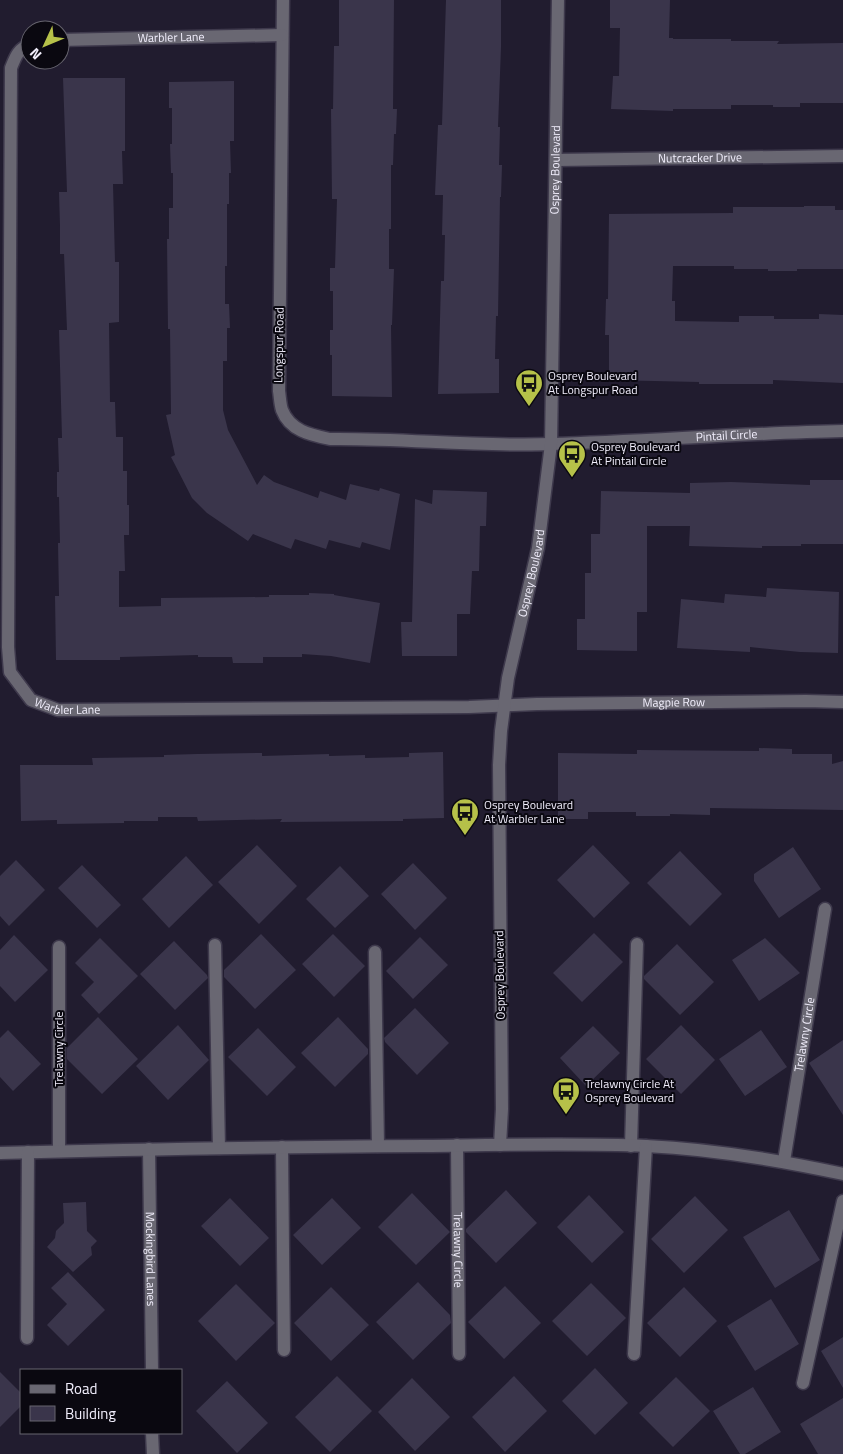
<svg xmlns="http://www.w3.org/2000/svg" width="843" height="1454" font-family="'Titillium Web',sans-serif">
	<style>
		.building { fill: #3a354b }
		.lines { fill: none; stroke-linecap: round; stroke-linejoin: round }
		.minor-casing { stroke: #3e394c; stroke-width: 15 }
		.minor { stroke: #696772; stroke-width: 12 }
		.labels { text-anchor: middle; stroke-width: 4; stroke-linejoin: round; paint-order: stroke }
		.street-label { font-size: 12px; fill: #f1eefc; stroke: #0a0810 }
		.poi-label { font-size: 12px; fill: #f1eefc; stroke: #0a0810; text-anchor: start }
	</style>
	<rect width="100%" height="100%" fill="#211c2f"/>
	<path class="building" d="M339,0H394L393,109H397L396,134H394L393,165H391V229H389V269H394L392,325H391L392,397L332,396V355H330V330H333V291H330V268H335L337,199H332L331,109H333L334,46H339Z
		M446,0H501V47L498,127H500L499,165H502L501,197H500L498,316H496L495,359H499V393L438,394L441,281H444L445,235H442L443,195H435L438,125H442Z
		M610,0H670L669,38H673V39H731V41H779L777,44L843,43V103H800V107H773V105H731V109H673V111L611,109L613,76H619L620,28H610Z
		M63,78H125V151H122L123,184H113L115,262H119V322L109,323L110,402H115L116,437H123V471H127V505H129V535H124L125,571H119V607L161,606V598L269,597V595H309V593L334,594V595L380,603L370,663L331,656L302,654V657H263V663H233L232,657H198V655L120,657V660H56L55,596H59L58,543H60L59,497H57V472H59L58,438H62L59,330H67L64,254H60V226L59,192H67Z
		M234,81V141H230L231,173H229V204H227V266H225V304H229L230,328H227V361H223V410L228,430L257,485L264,475L274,482L318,498L320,491L346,500L350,484L379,491L380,488L400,494L390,550L362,542L360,548L329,540L326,549L295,539L291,549L253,534L248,541L207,513L192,498L171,457L175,455L166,415L171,414L170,329H168L167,239H169V208H173V173H171L170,144H172V108H169V82Z
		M804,206H835V210H843V269H797V271H768V269H734V266H673L672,301H675V321L739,322V316H774V319H819V314L843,315V383L773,380V384H699V382L609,380V335H605L606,299H608L609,214L733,213V207H804Z
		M810,480H843V544H801V546H762V548L689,546L690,526H647V612H637V651L577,650V619H585V573H591V534H600L601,491L690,493V483L731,482L810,485Z
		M433,490L487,492L486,526H480L479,571H472L470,614H457V656H402L401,622H412L415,499L432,504Z
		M767,588L839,592L838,653L800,652L750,647V652L677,648L681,599L724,603L725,594L766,597Z
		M759,748L792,749V754H832V764L843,761V810L710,808V815L670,814V816H636V812H588V819H558V753L637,754V750L759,751Z
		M443,752L444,818L403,819V821L280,822L282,819L198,821L197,817H158V821H124V823L57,824V820L21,821L20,765H93L92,758L164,757V755L197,754L262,753V756L329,754V756L365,755V758L409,757V753Z
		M257,845L297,886L259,924L218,882Z
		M593,845L630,883L594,918L557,880Z
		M793,847L821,889L779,918L754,881V874Z
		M680,851L722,894L690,926L647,883Z
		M186,856L213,885L169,928L142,899Z
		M16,860L45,890L9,926L0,916V876Z
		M413,863L447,898L415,930L381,894Z
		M82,865L121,905L97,928L58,888Z
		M340,866L369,896L335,928L306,899Z
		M594,933L623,962L582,1002L553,973Z
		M261,934L296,970L255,1009L224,977V970Z
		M333,934L365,966L334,997L302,964Z
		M14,935L48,970L15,1002L0,986V950Z
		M420,937L448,965L413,999L386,971Z
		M100,938L138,976L99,1014L81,995L94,982L75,963Z
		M765,938L800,973L759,1001L732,960Z
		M174,941L207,975L208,978L175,1010L140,974Z
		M677,944L714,982L680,1015L644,979V976Z
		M415,1008L449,1043L417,1075L385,1042L384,1038Z
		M98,1017L138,1059L102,1094L67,1059V1048Z
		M338,1017L368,1049V1054L335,1087L301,1053Z
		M178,1025L209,1060L168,1100L136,1066Z
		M681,1025L715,1060L681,1094L646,1059Z
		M593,1026L620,1053L586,1086L560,1058Z
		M258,1028L296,1067L267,1096L228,1057Z
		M8,1030L41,1064L13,1091L0,1077V1038Z
		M761,1030L787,1067L745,1096L719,1059Z
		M843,1040V1115L809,1063Z
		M506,1190L537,1223L496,1263L466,1232V1229Z
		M412,1193L450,1232L416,1265L378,1227Z
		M589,1195L624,1232L592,1263L557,1227Z
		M695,1196L728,1230L684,1273L651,1239Z
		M230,1198L269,1238L240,1266L201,1226Z
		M332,1198L361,1228L322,1265L293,1235Z
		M86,1202L87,1231L97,1241L91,1247L92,1255L73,1272L47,1247L55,1238L56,1231L64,1223L63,1203Z
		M789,1210L820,1260L775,1288L743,1237Z
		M68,1272L105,1310L68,1346L47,1325L67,1304L51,1288Z
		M418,1282L450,1315L451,1323L413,1360L376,1322Z
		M591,1283L626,1318L587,1356L552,1321Z
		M236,1284L275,1323L236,1361L198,1321Z
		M505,1286L541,1323L504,1359L468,1322Z
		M331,1287L369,1325L331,1361L294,1323Z
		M684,1287L717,1321L680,1357L647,1323Z
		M771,1299L799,1344L755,1371L727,1326Z
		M843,1337V1388L821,1351Z
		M595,1368L628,1403L595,1435L562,1401Z
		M0,1372L21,1393V1406L0,1427Z
		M337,1376L372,1411L330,1452L295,1417Z
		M514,1376L547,1411L505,1452L472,1417Z
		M676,1377L710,1411L673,1447L639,1413Z
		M412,1378L450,1417L415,1451L378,1412Z
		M227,1381L268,1423L237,1453L196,1411Z
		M753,1387L781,1432L745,1454H740L713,1411Z
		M843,1398V1454H818L800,1424Z"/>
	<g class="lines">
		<g class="minor-casing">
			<g id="minor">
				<path id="s1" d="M283,0L279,391C280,397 280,404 282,410C290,431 311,435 330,439C404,438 477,447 551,444C648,441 745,433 843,431"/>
				<path id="s2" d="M60,40L282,35"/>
				<path id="s3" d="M30,45C18,48 15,58 11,68L8,647L10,672L31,700L58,710L469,707L537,704L806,701L843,702"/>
				<path id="s4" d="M556,160L843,156"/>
				<path d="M215,945L219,1148"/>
				<path d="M59,947V1151"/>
				<path d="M375,952L378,1146"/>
				<path id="s5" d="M457,1145L459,1354"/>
				<path id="s6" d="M500,1145L502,1109L499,765L501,731L508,678L538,548L551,444L558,0"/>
				<path d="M631,1146L637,944"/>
				<path d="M282,1147L284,1350"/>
				<path id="s7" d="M149,1149L152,1370"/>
				<path d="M0,1153C142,1149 283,1147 425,1146C498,1145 572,1143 646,1146C712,1149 778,1160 843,1174"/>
				<path id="s8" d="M784,1161L825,909"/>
				<path d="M27,1338L28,1152"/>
				<path d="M634,1354L646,1146"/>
				<path d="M803,1383L843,1201"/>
				<path d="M152,1433L153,1454"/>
			</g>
		</g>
		<use href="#minor" class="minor"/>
	</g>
	<defs>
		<g id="bus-pin" transform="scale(1.4375)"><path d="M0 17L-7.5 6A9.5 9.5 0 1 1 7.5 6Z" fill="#b6c149" stroke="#0a0810"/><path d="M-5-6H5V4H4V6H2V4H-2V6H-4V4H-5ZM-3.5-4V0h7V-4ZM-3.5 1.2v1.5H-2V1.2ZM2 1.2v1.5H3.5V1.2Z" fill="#111"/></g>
	</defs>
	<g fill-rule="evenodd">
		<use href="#bus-pin" x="529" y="383"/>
		<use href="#bus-pin" x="572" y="454"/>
		<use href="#bus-pin" x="465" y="812"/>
		<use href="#bus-pin" x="566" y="1091"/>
	</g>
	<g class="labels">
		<g class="street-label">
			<text dy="4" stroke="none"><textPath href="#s2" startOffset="111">Warbler Lane</textPath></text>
			<text dy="4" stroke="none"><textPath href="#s4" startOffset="144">Nutcracker Drive</textPath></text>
			<text dy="4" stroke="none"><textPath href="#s6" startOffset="980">Osprey Boulevard</textPath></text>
			<text transform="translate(279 345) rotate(-89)" y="4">Longspur Road</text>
			<text dy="4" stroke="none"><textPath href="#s1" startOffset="866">Pintail Circle</textPath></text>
			<text dy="4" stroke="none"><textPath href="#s6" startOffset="575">Osprey Boulevard</textPath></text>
			<text dy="4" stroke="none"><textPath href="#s3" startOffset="1315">Magpie Row</textPath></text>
			<text dy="4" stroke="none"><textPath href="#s3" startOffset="708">Warbler Lane</textPath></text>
			<text transform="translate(500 975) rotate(-91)" y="4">Osprey Boulevard</text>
			<text dy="4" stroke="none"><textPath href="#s8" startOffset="128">Trelawny Circle</textPath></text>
			<text transform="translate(59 1049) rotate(-90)" y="4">Trelawny Circle</text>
			<text dy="4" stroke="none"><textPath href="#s5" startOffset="105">Trelawny Circle</textPath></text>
			<text dy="4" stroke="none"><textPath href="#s7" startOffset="110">Mockingbird Lanes</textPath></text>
		</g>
		<g class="poi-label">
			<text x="548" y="380">Osprey Boulevard<tspan x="548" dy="14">At Longspur Road</tspan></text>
			<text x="591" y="451">Osprey Boulevard<tspan x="591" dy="14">At Pintail Circle</tspan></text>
			<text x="484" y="809">Osprey Boulevard<tspan x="484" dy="14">At Warbler Lane</tspan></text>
			<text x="585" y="1088">Trelawny Circle At<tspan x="585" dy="14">Osprey Boulevard</tspan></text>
		</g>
	</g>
	<rect x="20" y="1369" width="162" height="65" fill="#0a0810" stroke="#66646e"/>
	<rect x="30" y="1385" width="25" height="8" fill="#696772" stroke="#66646e"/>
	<text x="65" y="1394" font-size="15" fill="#f1eefc">Road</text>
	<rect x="30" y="1406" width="25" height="15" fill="#3a354b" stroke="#66646e"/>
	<text x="65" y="1419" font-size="15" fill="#f1eefc">Building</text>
	<g transform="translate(45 45) rotate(226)"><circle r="24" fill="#0a0810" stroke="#66646e"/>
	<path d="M0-4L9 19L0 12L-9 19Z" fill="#b6c149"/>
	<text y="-8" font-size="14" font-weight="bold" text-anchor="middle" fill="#f1eefc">N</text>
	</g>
</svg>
